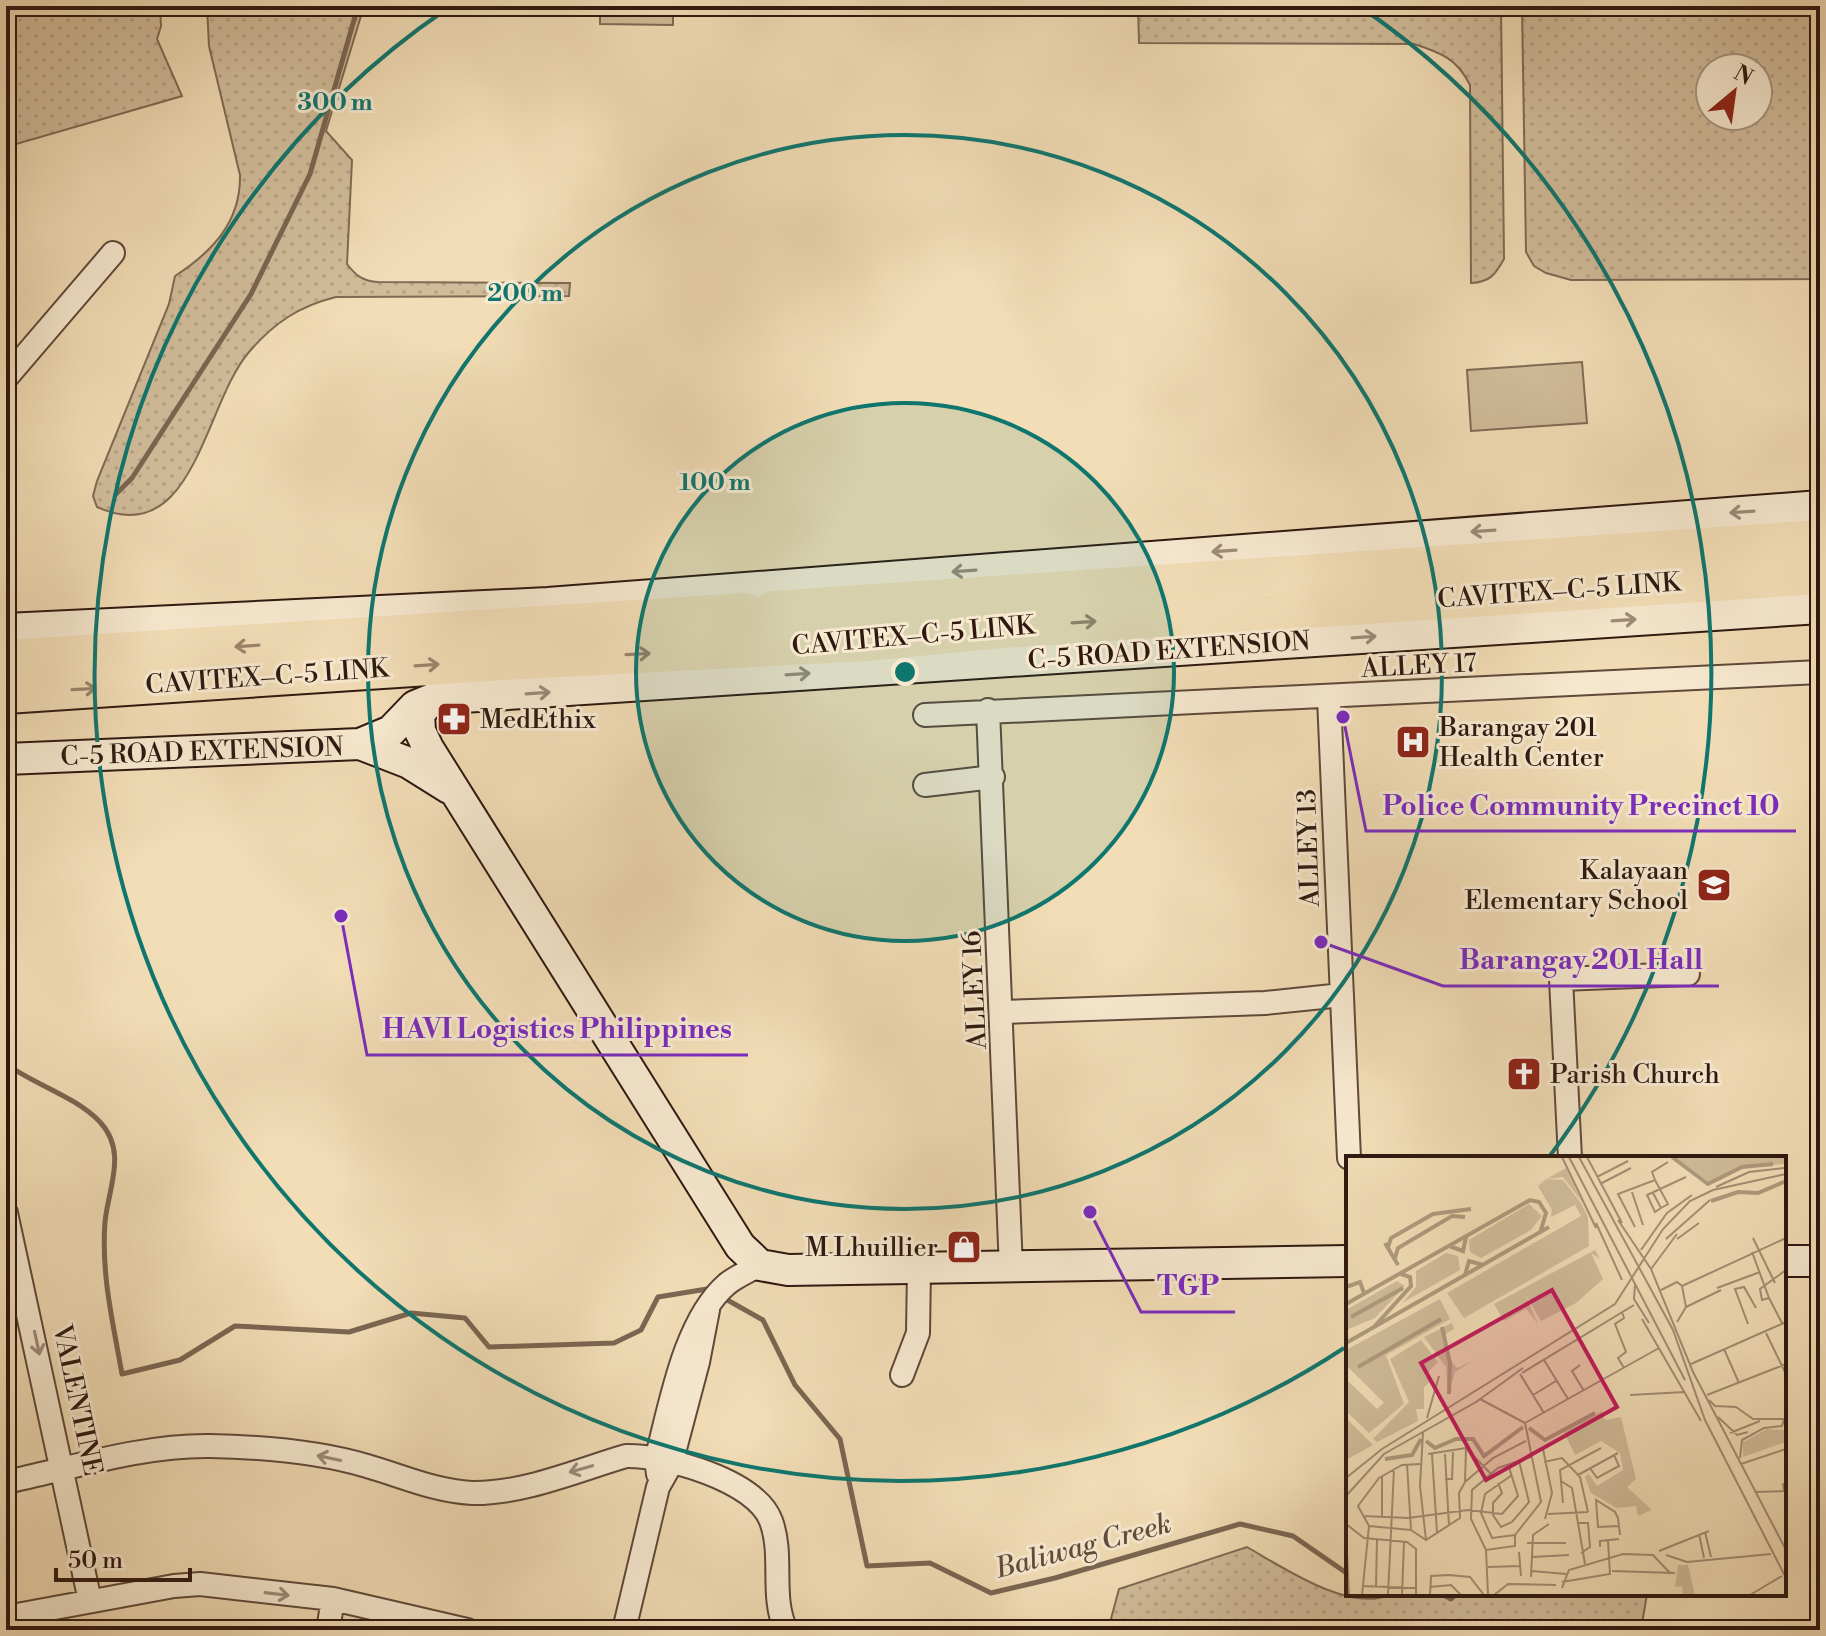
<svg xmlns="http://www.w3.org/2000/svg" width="1826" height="1636" font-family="'Libre Bodoni',serif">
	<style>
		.grass { fill: url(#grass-dots); stroke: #806a55; stroke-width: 2; fill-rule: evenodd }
		.park { fill: #d1bc9a; stroke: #806a55; stroke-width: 2 }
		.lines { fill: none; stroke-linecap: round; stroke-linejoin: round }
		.stream { stroke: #7b6652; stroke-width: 5 }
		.street-casing { stroke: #5f493a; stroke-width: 26 }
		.secondary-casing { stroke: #2e1810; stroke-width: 34 }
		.highway-casing { stroke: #2e1810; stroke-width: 44 }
		.street { stroke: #f7e9d0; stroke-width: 22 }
		.secondary { stroke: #f7e9d0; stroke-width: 30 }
		.highway { stroke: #f2ddb6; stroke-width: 40 }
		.oneway { stroke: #9d8b7a }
		.oneway2 { stroke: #9a846b }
		.ring { fill: none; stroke: #0f766e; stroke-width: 4 }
		.labels { text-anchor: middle; stroke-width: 6; stroke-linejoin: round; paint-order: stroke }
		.street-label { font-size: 26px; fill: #2e1810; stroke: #f7e9d0 }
		.poi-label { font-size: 26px; fill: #2e1810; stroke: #f7e9d0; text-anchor: start }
		.water-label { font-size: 28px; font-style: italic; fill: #624c3c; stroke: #f7e9d0 }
		.inset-river { fill: none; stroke: #af9a7e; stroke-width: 4 }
		.inset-road { fill: none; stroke: #a48e74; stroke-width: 2 }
		.view { fill: #c2185b; fill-opacity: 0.15; stroke: #c2185b; stroke-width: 4 }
		.inset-edge { fill: none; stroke: #2e1810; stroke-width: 4 }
		.centre { fill: #0f766e; stroke: #f7e9d0; stroke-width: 4 }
		.ring-label { font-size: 24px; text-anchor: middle; font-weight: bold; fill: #0f766e; stroke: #f7e9d0; stroke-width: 6; stroke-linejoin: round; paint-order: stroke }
		.leader { fill: none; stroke: #7b2cbf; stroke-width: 3 }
		.callout-dot { fill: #7b2cbf; stroke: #f7e9d0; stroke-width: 3 }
		.callout-label { font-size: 28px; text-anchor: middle; font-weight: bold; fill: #7b2cbf; stroke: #f7e9d0; stroke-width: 6; stroke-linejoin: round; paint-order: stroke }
	</style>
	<defs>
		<pattern id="grass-dots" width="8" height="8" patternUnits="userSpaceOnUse" patternTransform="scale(2)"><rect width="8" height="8" fill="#d1bc9a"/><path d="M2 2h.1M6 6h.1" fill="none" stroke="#b4a184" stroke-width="1.8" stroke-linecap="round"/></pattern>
	</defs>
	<rect width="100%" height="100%" fill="#f2ddb6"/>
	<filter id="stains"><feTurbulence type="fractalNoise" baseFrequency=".0025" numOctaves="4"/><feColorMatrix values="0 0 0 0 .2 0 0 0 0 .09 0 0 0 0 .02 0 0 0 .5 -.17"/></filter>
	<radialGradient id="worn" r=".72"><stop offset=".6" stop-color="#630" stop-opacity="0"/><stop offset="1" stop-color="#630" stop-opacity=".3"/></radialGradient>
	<path class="grass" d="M6,6H160L161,26L157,39L182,96L6,147Z
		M207,6H364L326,131L352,160L347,264C356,276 363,281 378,282L570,283L569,296L336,297C299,306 274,323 249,352C204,404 194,551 97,507L93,496L97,481L169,304L175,276C212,252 241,222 240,175L209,46Z
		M1138,6H1501L1504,259C1495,275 1490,282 1471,283L1470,85C1457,59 1442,53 1414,44L1139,43Z
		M1522,6H1820V279L1571,280L1546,273L1534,266L1526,252ZM1710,68H1758V116H1710Z
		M1247,1547C1282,1567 1351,1614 1390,1594H1647L1641,1630H1108L1119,1589Z"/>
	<path class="park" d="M600,6H673V25L600,24Z
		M1582,362L1587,423L1471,431L1467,370Z"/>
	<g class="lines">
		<path class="stream" d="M116,494L132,478L251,294L310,174L358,6
			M6,1064C35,1085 75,1096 100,1122C128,1152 108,1189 105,1222C101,1274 113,1323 122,1374L180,1360L235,1326L349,1332L411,1313L465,1318L489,1347L614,1343L641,1330L658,1297L707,1289L713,1292
			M722,1297L763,1320L795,1385L840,1439L867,1566L930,1563L991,1593L1055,1578L1240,1524L1293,1536L1348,1574
			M1442,1594L1451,1599L1456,1594"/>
		<g class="street-casing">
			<path id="street" d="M6,378L113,253
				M1329,698L1349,1158
				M988,710L1011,1269
				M925,715L1820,672
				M925,785L993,777
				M1003,1012L1265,1003L1342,995
				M1570,1158L1561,979L1688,974
				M6,1213L90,1601
				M902,1375L918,1333L919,1269
				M658,1474L656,1460C670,1407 684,1321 727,1284C737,1276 749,1271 760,1265
				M6,1482C72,1468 142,1445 210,1446C262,1447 316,1451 367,1466C402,1476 434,1491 472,1493C523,1494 578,1470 626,1456C665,1455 756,1480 771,1521C784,1556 770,1596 786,1630
				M6,1617L174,1586L200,1584L333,1599L467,1630
				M328,1630L333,1599
				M624,1630L658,1487L671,1464L698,1362L708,1310"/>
		</g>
		<g class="secondary-casing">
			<path id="secondary" d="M6,629L548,603L1820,506
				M432,699L419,714L420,731L428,748L740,1246L760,1265L788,1270L1348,1261
				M360,744L409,763L449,788
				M6,759L360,744L391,731L415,706L432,699L1820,608
				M1784,1261H1820"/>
		</g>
		<g class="highway-casing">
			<path id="highway" d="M773,611L1820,540
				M6,660L745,613
				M6,693L504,660L867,641L989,629L1820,574"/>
		</g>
		<use href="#street" class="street"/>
		<use href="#secondary" class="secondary"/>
		<use href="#highway" class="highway"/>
	</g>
	<defs><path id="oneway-shaft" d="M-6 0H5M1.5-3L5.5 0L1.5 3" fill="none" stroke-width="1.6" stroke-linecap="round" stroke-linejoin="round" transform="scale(2)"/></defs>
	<g class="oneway">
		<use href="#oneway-shaft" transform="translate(1742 512) rotate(176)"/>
		<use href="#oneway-shaft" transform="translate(1483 531) rotate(176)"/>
		<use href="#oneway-shaft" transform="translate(1224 551) rotate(176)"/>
		<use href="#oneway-shaft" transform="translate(964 571) rotate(176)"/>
		<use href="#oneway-shaft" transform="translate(1624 620) rotate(-4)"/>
		<use href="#oneway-shaft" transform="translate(1364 637) rotate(-4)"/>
		<use href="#oneway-shaft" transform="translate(798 674) rotate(-4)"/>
		<use href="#oneway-shaft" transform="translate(538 693) rotate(-4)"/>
		<use href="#oneway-shaft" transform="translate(37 1343) rotate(78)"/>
		<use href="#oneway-shaft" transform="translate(329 1458) rotate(-168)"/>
		<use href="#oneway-shaft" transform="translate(581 1469) rotate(164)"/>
		<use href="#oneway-shaft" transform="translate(277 1594) rotate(7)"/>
	</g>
	<g class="oneway2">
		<use href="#oneway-shaft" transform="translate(1084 622) rotate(-4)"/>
		<use href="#oneway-shaft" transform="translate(247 646) rotate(176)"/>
		<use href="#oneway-shaft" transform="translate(638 654) rotate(-3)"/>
		<use href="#oneway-shaft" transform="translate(427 665) rotate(-4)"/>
		<use href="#oneway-shaft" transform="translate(84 689) rotate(-3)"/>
	</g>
	<circle cx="905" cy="672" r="269" fill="#0f766e" fill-opacity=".12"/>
	<g class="ring">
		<circle cx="905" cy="672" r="269"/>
		<circle cx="905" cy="672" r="537"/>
		<path d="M1344 1348A806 806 0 0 1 448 8M1362 8A806 806 0 0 1 1549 1157"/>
	</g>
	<defs>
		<g id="pharmacy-square" transform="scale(1.8)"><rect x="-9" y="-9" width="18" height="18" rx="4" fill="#8f2418" stroke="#f7e9d0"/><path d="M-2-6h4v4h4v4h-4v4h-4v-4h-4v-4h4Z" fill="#fff"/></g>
		<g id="hospital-square" transform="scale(1.8)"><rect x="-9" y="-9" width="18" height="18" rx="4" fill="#8f2418" stroke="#f7e9d0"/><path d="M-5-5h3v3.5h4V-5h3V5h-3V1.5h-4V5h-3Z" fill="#fff"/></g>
		<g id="school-square" transform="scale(1.8)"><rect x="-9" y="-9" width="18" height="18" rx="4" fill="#8f2418" stroke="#f7e9d0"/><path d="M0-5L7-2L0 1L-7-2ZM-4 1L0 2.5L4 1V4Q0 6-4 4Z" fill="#fff"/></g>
		<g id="church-square" transform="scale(1.8)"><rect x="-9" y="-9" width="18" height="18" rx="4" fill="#8f2418" stroke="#f7e9d0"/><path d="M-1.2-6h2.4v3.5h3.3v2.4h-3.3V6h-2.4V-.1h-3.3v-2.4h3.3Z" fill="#fff"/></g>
		<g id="shop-square" transform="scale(1.8)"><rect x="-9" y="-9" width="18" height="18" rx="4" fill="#8f2418" stroke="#f7e9d0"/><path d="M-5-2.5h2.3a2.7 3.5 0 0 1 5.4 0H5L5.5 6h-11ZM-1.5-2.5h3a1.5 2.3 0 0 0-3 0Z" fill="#fff"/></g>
	</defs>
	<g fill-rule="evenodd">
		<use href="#pharmacy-square" x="454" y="719"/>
		<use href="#hospital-square" x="1413" y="742"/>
		<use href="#school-square" x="1714" y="885"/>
		<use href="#church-square" x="1524" y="1074"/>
		<use href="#shop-square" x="964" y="1247"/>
	</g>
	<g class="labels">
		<g class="street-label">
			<text transform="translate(1559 590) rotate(-4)" y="9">CAVITEX–C-5 LINK</text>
			<text transform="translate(913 635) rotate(-5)" y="9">CAVITEX–C-5 LINK</text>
			<text transform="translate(1169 650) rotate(-4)" y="9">C-5 ROAD EXTENSION</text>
			<text transform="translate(1419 665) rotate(-3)" y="9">ALLEY 17</text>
			<text transform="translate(267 676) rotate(-4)" y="9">CAVITEX–C-5 LINK</text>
			<text transform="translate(202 751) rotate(-2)" y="9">C-5 ROAD EXTENSION</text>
			<text transform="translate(1308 848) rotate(-92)" y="9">ALLEY 13</text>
			<text transform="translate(974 990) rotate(-93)" y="9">ALLEY 16</text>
			<text transform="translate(78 1400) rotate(78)" y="9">VALENTINE</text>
		</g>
		<g class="poi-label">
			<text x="480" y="728">MedEthix</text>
			<text x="1439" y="736">Barangay 201<tspan x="1439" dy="30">Health Center</tspan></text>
			<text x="1688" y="879" text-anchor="end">Kalayaan<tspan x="1688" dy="30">Elementary School</tspan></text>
			<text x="1550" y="1083">Parish Church</text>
			<text x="938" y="1256" text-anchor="end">M Lhuillier</text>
		</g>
		<g class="water-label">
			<text transform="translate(1083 1545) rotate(-15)" y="10">Baliwag Creek</text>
		</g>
	</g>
	<g transform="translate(1346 1156)">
		<rect width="440" height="440" fill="#f2ddb6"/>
		<path d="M220,12L236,46L217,21L200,23L217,24L235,47L242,61L243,90L118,162L101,137L235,60L229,49L205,61L206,54L192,30L200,24L172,39ZM183,48L196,60L185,74L135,102L124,96L123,84ZM249,94L254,103L245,97L257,123L230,147L195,165L179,138L192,168L180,153L158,165L148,148ZM100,97L112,100L114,114L56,147L70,131V115ZM51,125L59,130L29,162L0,174V154ZM94,143L104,163L40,199L58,248L23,277L0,255V223L31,253L38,247L0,209V194ZM106,167L108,173L98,179L103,203L111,212L127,205L109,216L102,239L100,211L78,181ZM75,184L92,206L79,219L85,225L78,231V253H70L72,265L31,286L27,283L63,246L44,203ZM256,255L259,264L275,261L290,323L281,331L306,354L292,360L290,350L271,352L245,337L239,321L243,318L251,330L277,314L274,297L255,285L229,299L218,276ZM0,262L27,289L0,304ZM421,273L440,274V286L397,301V286ZM332,409H342L349,439H337L336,430L329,431Z" fill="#d1bc9a"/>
		<path d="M329,1H440V8L394,11L363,26Z" fill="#d1bc9a"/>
		<path class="inset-river" d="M326,1L362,28L396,11L427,8M365,45L392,36L412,37L440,25M39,87L52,109M103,90L117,95L120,81M42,91L45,82L87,58L125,53M49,102L52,92L106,60L119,61M119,119L123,105L137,109M0,131L14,126L18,137M0,148L184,44L193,46L200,57L194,77M5,161L57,132M96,171L104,207L103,238M27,172L65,130L64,121L55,118M0,187L203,71M12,211L95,163M183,272L199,284L249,257M80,285L89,292L110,283H127L138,300L177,271M39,303L66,299L75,283"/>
		<path class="inset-road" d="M216,1L250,72M223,1L339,224M233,1L327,174L359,264L440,422M241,1L276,67M251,21L282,5M309,24L306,16L322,6M254,28L285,12M370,31L403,16L438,12M286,36L297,69M307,37L315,52L309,56L301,39L340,21M272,64L305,113L347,216L440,394M250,67L276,124M289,71L272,38L309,24L322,48L315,52M407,82L429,127M320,83L364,44M331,83L353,67M295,94L321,57L346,39M406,96L423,142M305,113L331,78M289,129L288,143L303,167M336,130L440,82M371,132L414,116M315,134L331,126L336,130M423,142L416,144L414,133L440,114M423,142L436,167M340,151L375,134M276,156L278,162L269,168L280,196L272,202L278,212M296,163L355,265M331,166L340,151L336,130M402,168L389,133L398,131L410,152M420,177L440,218M378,193L393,227M198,204L222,243M345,208L440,166M234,209L226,215L238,235M176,217L288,149M174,218L198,257M187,239L210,225M284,239L339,236M361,239L440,208M134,243L179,267M363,244L369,250L390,251L407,263H438L436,270L418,272L396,284L394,302M372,261L391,279L402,276M81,262L93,220M179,267L313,192M77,276L74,330L80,384M384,277L414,265M120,292L145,318M197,293L206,337L199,363M82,298L120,292M86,298L91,377M99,298L103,370M198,306L216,302L234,321L242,356M61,308L65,374L80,384L114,362L113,337L119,326L147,302L180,285M395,308L440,293M244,312L251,322L273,310L268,299M166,319L139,338L135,357L146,382L169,379M232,319L272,297M36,320V360M0,322L36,293L269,148L317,73L344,45L367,34L440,18M99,323H106L107,296M215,325L226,332L239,408M119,326L120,292M152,327L156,337L147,347V359L155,371L166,366L183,346L173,305M410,336L438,335L437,327M0,340L38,298L130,246L177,212M217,347L214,314L255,292M202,358L242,356M17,360L62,362L122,354L156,358L172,340L162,308M231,367H242L244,391L235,397M0,368L18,382L61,386L70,393V439M23,370L65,374M273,370L252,371L250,344L269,356L272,362L274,379M0,375L3,439M359,376L365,401M353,378L358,402M181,387H220M254,391V385L273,383M140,394L169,390V379L195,346L179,267M140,394L125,363L126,334L152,312L185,301M140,394L142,439M313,395L363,375M173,396L175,420M320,399L341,406L425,398M186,401L223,399M142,411L174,410M186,415L220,418M266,415L329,417M185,421L187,379L203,368M216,426L264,418L262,385M16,430L70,432M30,430L31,384M84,431L105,429L115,439M216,432L223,414L277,398L307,399L324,417M16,439L23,370L12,350L33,322L56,309L74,308M42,439L48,313M56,439L58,386M84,439L85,420L103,419L124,421L138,439M148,439L162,428L210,429M404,439L436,420"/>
		<path class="view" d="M206,134L271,251L140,324L75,207Z"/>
		<rect width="440" height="440" class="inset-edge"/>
	</g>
	<circle cx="905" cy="672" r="12" class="centre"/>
	<g class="ring-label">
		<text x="335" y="110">300 m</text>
		<text x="525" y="301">200 m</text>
		<text x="715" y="490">100 m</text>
	</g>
	<path class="leader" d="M1343 717L1366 831H1796M1321 942L1443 986H1719M341 916L367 1055H748M1090 1212L1141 1312H1235"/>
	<g class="callout-dot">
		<circle cx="1343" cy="717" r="8"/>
		<circle cx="1321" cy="942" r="8"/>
		<circle cx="341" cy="916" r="8"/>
		<circle cx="1090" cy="1212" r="8"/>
	</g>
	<g class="callout-label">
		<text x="1581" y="815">Police Community Precinct 10</text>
		<text x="1581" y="969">Barangay 201 Hall</text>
		<text x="557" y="1038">HAVI Logistics Philippines</text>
		<text x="1188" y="1295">TGP</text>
	</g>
	<rect width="1826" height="1636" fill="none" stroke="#f2ddb6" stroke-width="32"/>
	<rect x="8" y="8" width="1810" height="1620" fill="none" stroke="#2e1810" stroke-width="4"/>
	<rect x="16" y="16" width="1794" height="1604" fill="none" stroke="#2e1810" stroke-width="2"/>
	<g transform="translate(1734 92) rotate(29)"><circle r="38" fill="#f7e9d0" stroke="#a79583" stroke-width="2"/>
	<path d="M0-6L14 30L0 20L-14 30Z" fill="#8f2418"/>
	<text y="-12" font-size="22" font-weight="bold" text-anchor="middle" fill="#2e1810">N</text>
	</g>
	<path d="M56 1568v12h134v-12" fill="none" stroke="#2e1810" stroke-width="4"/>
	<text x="68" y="1568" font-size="24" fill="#2e1810" stroke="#f7e9d0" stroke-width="6" paint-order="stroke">50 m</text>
	<rect width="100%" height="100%" filter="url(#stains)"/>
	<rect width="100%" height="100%" fill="url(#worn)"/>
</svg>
